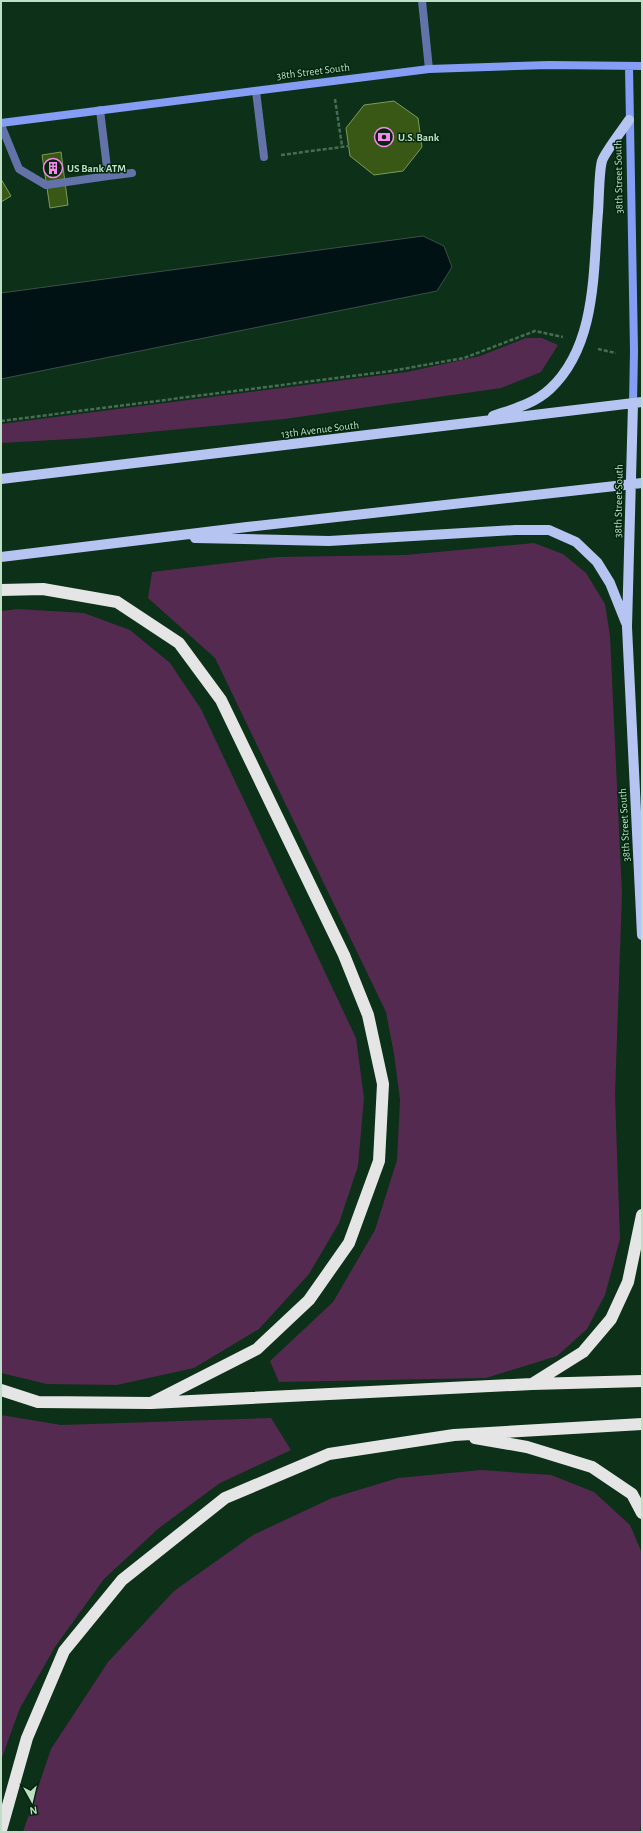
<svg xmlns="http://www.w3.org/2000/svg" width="643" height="1833" font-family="'Alegreya Sans',sans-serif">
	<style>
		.green { fill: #542a50 }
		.water { fill: #011215; stroke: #3a504a }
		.building { fill: #3a5815; stroke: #7a9c5a }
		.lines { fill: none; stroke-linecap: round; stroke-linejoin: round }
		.path { stroke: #496c53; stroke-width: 2.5; stroke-dasharray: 4 2; stroke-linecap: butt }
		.lane { stroke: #6373aa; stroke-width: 8 }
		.secondary { stroke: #859df5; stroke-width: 8 }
		.primary { stroke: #b5c4f1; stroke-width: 10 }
		.highway { stroke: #e5e5e5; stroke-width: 12 }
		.labels { text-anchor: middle; stroke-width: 3; stroke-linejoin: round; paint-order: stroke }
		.street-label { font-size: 11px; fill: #bedfc5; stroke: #02260e }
		.poi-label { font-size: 11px; font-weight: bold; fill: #bedfc5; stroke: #02260e; text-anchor: start }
	</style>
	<rect width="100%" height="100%" fill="#0c3018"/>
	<path class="green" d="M526,338H542L558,345L541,372L501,388L284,419L88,438L1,443V424L407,372L480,356Z
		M534,543L563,554L586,573L605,604L610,636L622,894L615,1095L620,1239L605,1295L587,1329L557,1356L486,1378L279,1382L270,1361L333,1302L375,1230L397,1160L400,1100L394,1054L386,1012L215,658L148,598L152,572L277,557L405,555Z
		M18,609L84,613L130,630L170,663L201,709L356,1038L364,1098L358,1166L339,1223L309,1274L259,1329L194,1368L117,1385L47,1384L1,1373V611Z
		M1,1415L61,1425L271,1418L291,1450L220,1483L159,1528L104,1579L55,1647L20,1708L1,1760Z
		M481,1470L551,1475L594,1492L630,1525L642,1553V1819L640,1832H23L51,1749L108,1662L174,1591L253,1535L332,1498L398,1478Z"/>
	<path class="water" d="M423,236L444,246L452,267L437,291L1,379V293Z"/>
	<path class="building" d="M394,101L418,118L422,147L403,171L374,175L350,156L346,128L364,105Z
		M61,152L68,205L50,208L42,155Z
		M1,179L11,196L1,202Z"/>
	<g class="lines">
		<path class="path" d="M335,99L342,146
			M281,155L349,146
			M598,349L616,353
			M1,421L391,371L464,358L535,331L563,337"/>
		<path class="lane" d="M422,1L429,69
			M256,91L264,157
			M100,110L108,176L132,173
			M1,125L19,169L46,185L108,176"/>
		<path class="secondary" d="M629,66L634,351L633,404
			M1,123L429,69L549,65L642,66"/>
		<path class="primary" d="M633,404L627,627L642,935
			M493,416C513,409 534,404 550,389C597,345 593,271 598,212C599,200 599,171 602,161C605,152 623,129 629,120
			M1,479L642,402
			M195,538L329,541L515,530H549L576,542L597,562L610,583L626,623
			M1,557L247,527L642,483"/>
		<path class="highway" d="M1,590L43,589L117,602L179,643L221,700L344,955L368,1015L383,1084L379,1161L349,1243L309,1300L257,1349L151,1403
			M532,1384L583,1352L611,1319L628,1282L642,1215
			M1,1390L38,1402L151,1403L532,1384L642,1381
			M475,1438L527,1447L592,1467L632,1494L642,1513
			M1,1830L27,1738L64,1651L122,1580L225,1498L329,1454L454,1435L642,1424"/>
	</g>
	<defs>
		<g id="bank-ring" transform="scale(1)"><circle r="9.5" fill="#02260e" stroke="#f788ec" stroke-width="1.5"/><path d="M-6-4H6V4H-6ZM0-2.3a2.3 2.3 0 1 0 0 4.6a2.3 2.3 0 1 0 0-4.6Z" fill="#f788ec"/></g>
		<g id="building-ring" transform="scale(1)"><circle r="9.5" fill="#02260e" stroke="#f788ec" stroke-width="1.5"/><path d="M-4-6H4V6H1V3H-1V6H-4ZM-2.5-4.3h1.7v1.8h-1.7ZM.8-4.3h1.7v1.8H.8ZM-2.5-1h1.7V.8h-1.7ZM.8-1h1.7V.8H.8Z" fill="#f788ec"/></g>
	</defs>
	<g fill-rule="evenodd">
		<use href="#bank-ring" x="384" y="137"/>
		<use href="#building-ring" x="53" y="168"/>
	</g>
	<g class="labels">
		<g class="street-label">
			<text transform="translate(313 71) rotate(-7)" y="4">38th Street South</text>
			<text transform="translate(618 177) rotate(-91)" y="4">38th Street South</text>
			<text transform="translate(320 429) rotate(-7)" y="4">13th Avenue South</text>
			<text transform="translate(618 501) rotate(-89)" y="4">38th Street South</text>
			<text transform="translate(624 825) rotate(-93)" y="4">38th Street South</text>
		</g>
		<g class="poi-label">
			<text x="398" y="141">U.S. Bank</text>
			<text x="67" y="172">US Bank ATM</text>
		</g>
	</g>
	<rect width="643" height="1833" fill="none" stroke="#bedfc5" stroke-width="4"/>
	<g transform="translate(32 1801) rotate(172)" stroke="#02260e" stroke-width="3" paint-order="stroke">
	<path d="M0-3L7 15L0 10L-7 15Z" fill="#bedfc5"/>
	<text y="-6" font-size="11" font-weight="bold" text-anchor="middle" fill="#bedfc5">N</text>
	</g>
</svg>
